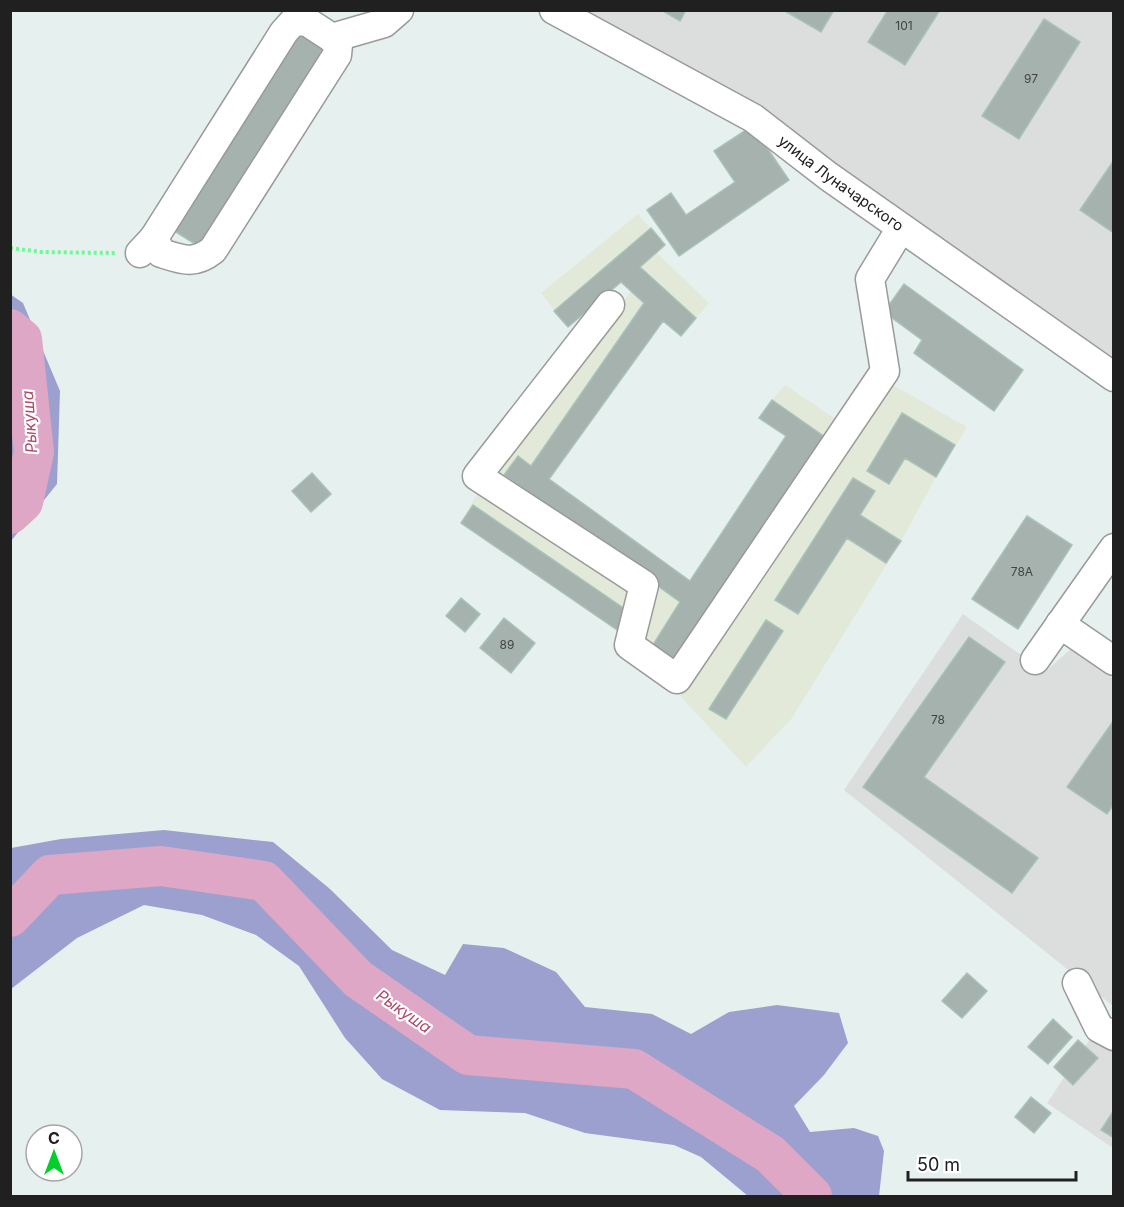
<svg xmlns="http://www.w3.org/2000/svg" width="1124" height="1207" font-family="Inter,sans-serif">
	<style>
		.residential { fill: #dcdedd }
		.industrial { fill: #e2e9d8 }
		.forest { fill: #9ba0cf }
		.lines { fill: none; stroke-linecap: round; stroke-linejoin: round }
		.river { stroke: #dea7c6; stroke-width: 40 }
		.building { fill: #a5b2ae; stroke: #a8c2b9; stroke-width: 1.5 }
		.minor-casing { stroke: #9a9a9a; stroke-width: 31 }
		.path { stroke: #6ef998; stroke-width: 4; stroke-dasharray: 3 3; stroke-linecap: butt }
		.minor { stroke: #fff; stroke-width: 28 }
		.labels { text-anchor: middle; stroke-width: 4.5; stroke-linejoin: round; paint-order: stroke }
		.number-label { font-size: 12px; fill: #414444 }
		.street-label { font-size: 15px; fill: #202020; stroke: #fff }
		.water-label { font-size: 16px; font-style: italic; fill: #b04b6a; stroke: #fff }
	</style>
	<rect width="100%" height="100%" fill="#e6f0ef"/>
	<path class="residential" d="M575,11H1113V357L842,169Z
		M963,614L1045,672L1072,648L1113,679V1006L844,790Z
		M1092,1036L1113,1050V1148L1047,1103Z"/>
	<path class="industrial" d="M638,214L665,245L657,253L709,303L681,336L663,321L550,479L690,580L786,437L759,418L772,400L785,385L856,433L889,383L967,427L936,477L901,541L792,718L746,767L623,634L461,523L499,453L528,434L631,291L621,283L568,327L541,293Z"/>
	<path class="forest" d="M10,294L23,303L60,391L57,484L11,541Z
		M164,830L273,842L330,889L392,950L445,975L463,944L504,948L556,972L585,1007L652,1014L691,1034L729,1012L777,1005L839,1013L848,1043L824,1075L794,1106L810,1132L854,1128L878,1136L884,1151L879,1196H748L701,1157L674,1145L585,1133L525,1113L440,1110L382,1079L345,1038L299,966L256,935L202,915L144,905L77,938L11,989V848L61,839Z"/>
	<g class="lines">
		<path class="river" d="M10,329L22,339L34,452L23,502L10,514
			M10,917L50,875L161,866L264,881L358,979L468,1055L634,1069L770,1154L812,1196"/>
	</g>
	<path class="building" d="M661,10H686L680,21Z
		M783,10H834L821,32Z
		M888,10H940L905,65L868,42Z
		M1044,19L1080,42L1019,139L982,116Z
		M300,26L331,46L203,249L171,229Z
		M752,126L789,180L679,256L647,210L671,193L686,215L735,182L714,151Z
		M1114,160V233L1080,210Z
		M651,228L665,245L640,267L696,318L681,336L663,321L549,479L690,581L786,436L759,418L772,400L832,442L688,670L651,648L680,602L504,475L518,456L531,466L644,303L621,282L568,327L554,311Z
		M904,284L1023,370L994,411L914,353L922,340L884,312Z
		M902,413L955,445L936,477L905,458L889,484L867,471Z
		M312,473L331,494L311,512L292,491Z
		M853,478L875,491L860,515L901,541L886,563L847,538L798,614L775,600Z
		M473,505L635,616L623,634L461,523Z
		M1027,516L1072,545L1018,629L972,599Z
		M461,598L480,614L465,632L446,616Z
		M504,618L535,643L511,673L480,648Z
		M766,620L783,631L726,719L709,709Z
		M969,637L1005,662L924,777L1038,858L1012,893L863,787Z
		M1114,720V804L1107,814L1067,787Z
		M967,973L987,991L962,1018L942,1001Z
		M1053,1019L1072,1037L1048,1064L1028,1047Z
		M1078,1040L1098,1058L1073,1085L1054,1067Z
		M1031,1097L1051,1113L1034,1133L1015,1117Z
		M1114,1110V1138L1101,1130Z"/>
	<g class="lines">
		<g class="minor-casing">
			<g id="minor">
				<path id="s1" d="M554,10L753,118L828,176L1114,377"/>
				<path d="M154,238L161,253C183,260 194,265 213,250L337,55L338,45L332,38"/>
				<path d="M140,253L154,238L284,32L293,22L306,21L332,38L384,23L399,10"/>
				<path d="M610,305L477,476L644,585L629,645L677,679L885,371L870,279L901,228"/>
				<path d="M1060,624L1114,661"/>
				<path d="M1035,660L1114,548"/>
				<path d="M1077,983L1099,1028L1114,1036"/>
			</g>
		</g>
		<path class="path" d="M10,248L42,252L115,253"/>
		<use href="#minor" class="minor"/>
	</g>
	<g class="labels">
		<g class="number-label">
			<text x="904" y="30">101</text>
			<text x="1031" y="83">97</text>
			<text x="1022" y="576">78А</text>
			<text x="507" y="649">89</text>
			<text x="938" y="724">78</text>
		</g>
		<g class="street-label">
			<text dy="5" stroke="none"><textPath href="#s1" startOffset="336">улица Луначарского</textPath></text>
		</g>
		<g class="water-label">
			<text transform="translate(29 422) rotate(-94)" y="6">Рыкуша</text>
			<text transform="translate(404 1011) rotate(35)" y="6">Рыкуша</text>
		</g>
	</g>
	<rect width="1124" height="1207" fill="none" stroke="#202020" stroke-width="24"/>
	<g transform="translate(54 1153)"><circle r="28" fill="#ffffff" stroke="#a6a6a6" stroke-width="1.5"/>
	<path d="M0-4.5L10 22L0 15L-10 22Z" fill="#01cf2a"/>
	<text y="-9" font-size="16" font-weight="bold" text-anchor="middle" fill="#202020">С</text>
	</g>
	<path d="M908 1171v9h168v-9" fill="none" stroke="#202020" stroke-width="3"/>
	<text x="917" y="1171" font-size="18" fill="#202020" stroke="#ffffff" stroke-width="4.5" paint-order="stroke">50 m</text>
</svg>
